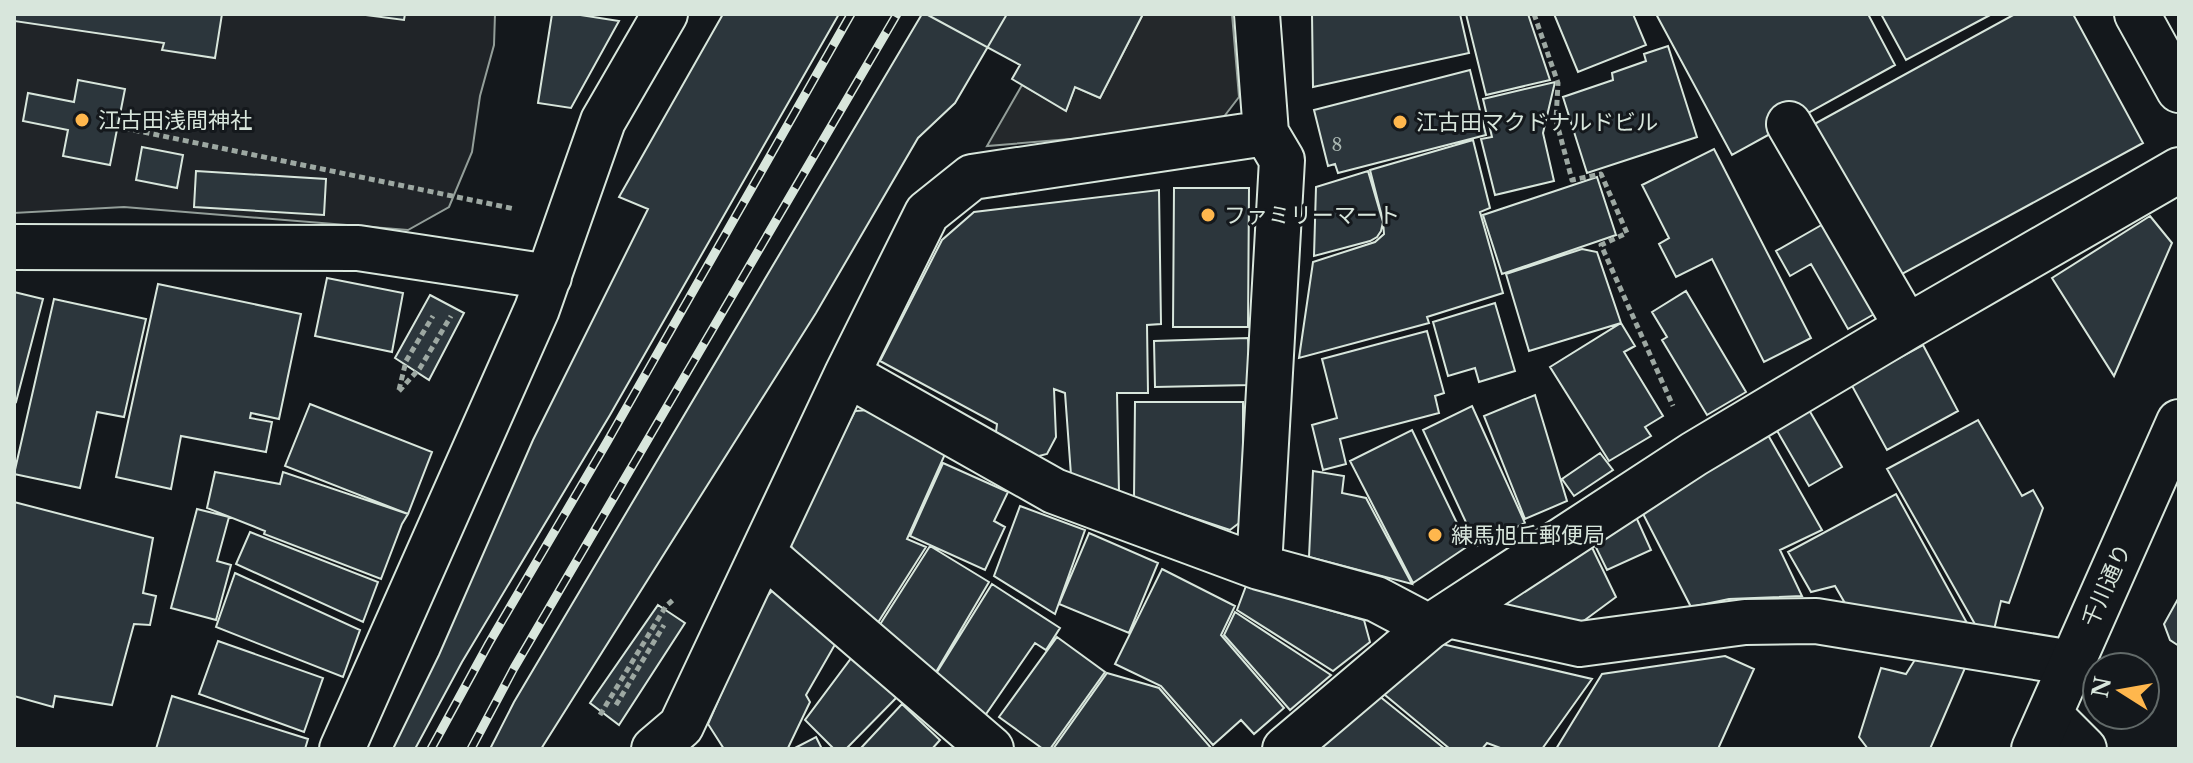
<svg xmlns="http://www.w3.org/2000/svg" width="2193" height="763" font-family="'Libre Baskerville','Noto Sans JP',serif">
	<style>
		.green { fill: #202428; stroke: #939e99; stroke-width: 2 }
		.parking { fill: #24282b; stroke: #939e99; stroke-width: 2 }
		.building { fill: #2c363c; stroke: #d8e6dc; stroke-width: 2 }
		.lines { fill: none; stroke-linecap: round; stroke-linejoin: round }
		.minor-casing { stroke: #d8e6dc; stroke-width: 48 }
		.major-casing { stroke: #d8e6dc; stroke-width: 48 }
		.path { stroke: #9da8a2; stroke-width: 5; stroke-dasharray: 6 4; stroke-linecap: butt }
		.minor { stroke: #14181c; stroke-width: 44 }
		.major { stroke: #14181c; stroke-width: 44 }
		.rail-casing { stroke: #d8e6dc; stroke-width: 9 }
		.rail { stroke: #14181c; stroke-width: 6; stroke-dasharray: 18; stroke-linecap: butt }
		.poi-dot { fill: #ffb74d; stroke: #14181c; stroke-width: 3 }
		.labels { text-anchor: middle; stroke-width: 6; stroke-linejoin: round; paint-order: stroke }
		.number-label { font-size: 18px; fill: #adbab4 }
		.poi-label { font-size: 22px; fill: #d8e6dc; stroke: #14181c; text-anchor: start }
		.street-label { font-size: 22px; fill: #d8e6dc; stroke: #14181c }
	</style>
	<rect width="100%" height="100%" fill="#14181c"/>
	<path class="green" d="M14,14H495L494,45L480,96L472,152L449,207L408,230L124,207L14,213Z"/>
	<path class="parking" d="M1143,14H1232L1239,97L1216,127L987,146L1022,85L1066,110L1075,87L1100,98Z"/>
	<path class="building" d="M14,14H222L215,58L162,50L164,43L14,21Z
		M358,14H405L404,20Z
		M552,14H574L619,21L571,108L538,103Z
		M723,14H839L610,415L462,662L415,749H393L439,655L533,440L648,209L619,197Z
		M922,14H1007L955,103L918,138L816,313L541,749H490L514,702Z
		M926,14H1143L1100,98L1075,87L1066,111L1012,79L1020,65Z
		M1312,14H1460L1469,53L1313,87Z
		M1466,14H1528L1550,80L1486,95Z
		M1554,14H1633L1646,45L1578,72Z
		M1656,14H1868L1895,65L1732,155Z
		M1881,14H1992L1906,60Z
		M2015,14H2073L2143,143L1891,280L1809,127Z
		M1668,46L1697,137L1587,173L1563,97L1613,80L1612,73L1646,61L1644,54Z
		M1470,70L1486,135L1338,173L1335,164L1328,166L1314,110Z
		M78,80L125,89L110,165L63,156L68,130L23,121L28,93L74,102Z
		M1555,82L1543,133L1554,181L1495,195L1481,139L1492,137L1483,99Z
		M1473,140L1490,208L1480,212L1503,293L1427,317L1429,323L1299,358L1313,262L1375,242L1384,234L1383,221L1370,170Z
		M142,147L183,155L177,188L136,180Z
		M1714,149L1811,338L1764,362L1712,259L1676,277L1659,244L1669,238L1642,185Z
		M196,171L326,179L324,215L194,207Z
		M1368,171L1383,222L1381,231L1377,237L1370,241L1314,256L1316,187Z
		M1597,177L1616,235L1502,274L1483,215Z
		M1174,188H1249L1248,327H1173Z
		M1159,190L1161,324L1147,325L1148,393H1117L1119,493L1071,475L1065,393L1054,389L1056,437L1047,454L1035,457L996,432L997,424L880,361L942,240L974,212Z
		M2150,216L2172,243L2114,376L2052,278Z
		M1825,223L1876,313L1848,329L1811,264L1790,276L1776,251Z
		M1582,249L1597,252L1621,323L1529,351L1506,274Z
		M327,278L403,293L392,352L315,336Z
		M158,284L301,314L279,419L251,413L250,418L272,422L266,452L181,436L171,489L116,477Z
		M1686,291L1746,392L1707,415L1662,340L1667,337L1652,312Z
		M14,292L43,299L16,402L14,401Z
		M430,295L464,313L429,380L395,358Z
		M54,299L146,319L124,417L97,412L80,488L14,474Z
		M1495,303L1515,371L1479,382L1475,368L1448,376L1433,322Z
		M1621,323L1635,346L1624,352L1663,416L1645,427L1651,436L1609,461L1550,367Z
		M1427,331L1444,393L1435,396L1439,413L1340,439L1346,464L1323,470L1312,425L1337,418L1322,359Z
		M1248,338L1250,385L1155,387L1154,341Z
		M1923,345L1958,411L1887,450L1851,384Z
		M1535,395L1567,501L1525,519L1484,416Z
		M1135,402H1243V520L1230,530L1134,498Z
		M1805,403L1842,467L1809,486L1772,422Z
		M310,404L432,452L408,514L285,466Z
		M1472,406L1525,523L1477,546L1423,430Z
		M869,410L946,452L907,539L926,547L877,624L814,576L788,542L855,411Z
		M1978,420L2022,496L2033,490L2043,508L2009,603L2001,601L1993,634L1980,633L1887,469Z
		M1412,430L1468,546L1413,583L1350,461Z
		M1768,435L1822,530L1780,550L1802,596L1729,599L1691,607L1639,506Z
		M1600,453L1613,470L1574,496L1562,479Z
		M943,463L1008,492L994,521L1005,527L985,570L910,536Z
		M1313,471L1344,476L1342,493L1366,498L1412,584L1309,557Z
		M215,472L280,484L283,472L408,514L402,524L381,579L264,534L265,531L207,508Z
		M1896,494L1973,634L1853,617L1835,586L1811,592L1788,552Z
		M14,502L153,538L143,593L156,596L150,625L134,624L112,705L55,696L53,707L14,696Z
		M1020,506L1085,530L1055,614L994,576Z
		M1632,508L1651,550L1607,570L1587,529Z
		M197,509L229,517L217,561L231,565L216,620L171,608Z
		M1584,531L1616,597L1570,631L1506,618L1488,596Z
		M250,532L378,582L363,622L236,564Z
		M1089,533L1158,563L1129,633L1059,604Z
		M930,546L989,582L936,672L879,626Z
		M1162,569L1235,606L1221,635L1284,708L1254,734L1241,720L1213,745L1161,686L1115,664Z
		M235,573L360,630L343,677L216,627Z
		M992,584L1060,628L1046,650L1035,643L984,717L934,677Z
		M1246,586L1364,620L1370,642L1333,671L1237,610Z
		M774,589L837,641L806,695L810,702L788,748L724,749L708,724L761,602Z
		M2179,597V646L2170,640L2164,624Z
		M658,605L685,623L619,725L590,703Z
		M1235,612L1331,675L1290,710L1224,635Z
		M1057,637L1105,672L1050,749H1043L999,717Z
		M218,641L323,678L304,732L199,694Z
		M1429,641L1592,679L1542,749H1503L1487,743L1482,749H1450L1373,685Z
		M855,653L901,693L846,749H834L805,720Z
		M1725,656L1754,669L1718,749H1556L1602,674Z
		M1916,658L1965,668L1930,749H1868L1859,737L1881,668L1906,674Z
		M1107,673L1159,688L1212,749H1053Z
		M1368,687L1445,749H1318Z
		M172,696L308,739L305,749H156Z
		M902,704L940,740L932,749H860Z
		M816,737L822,749H793Z"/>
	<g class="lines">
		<g class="minor-casing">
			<path id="minor" d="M1257,14L1266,133L1282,160L1259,567
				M2137,14L2179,90
				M1789,124L1907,327
				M14,247L358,248L549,277
				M847,374L1054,491L1259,567L1376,599L1429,627
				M764,554L991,749
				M1448,615L1580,644L1745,622L1816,621L2072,663
				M2050,715L2084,749
				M342,749L537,309L603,121L665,14
				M654,749L681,726L847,374L927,213L972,177L1266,133
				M1285,749L1429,627L1694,454L1907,327L2179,170"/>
		</g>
		<g class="major-casing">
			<path id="major" d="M2034,749L2179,422"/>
		</g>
		<path class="path" d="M1534,14L1558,83L1556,120L1572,180L1601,174L1627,233L1601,245L1673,406
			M124,128L515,209
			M399,390L406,361L433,316
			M399,391L420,368L451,316
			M616,705L664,625
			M600,715L666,606L674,599"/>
		<use href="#minor" class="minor"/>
		<use href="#major" class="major"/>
		<g class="rail-casing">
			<path id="rail" d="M431,749L489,643L607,442L851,14
				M471,749L514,668L897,14"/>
		</g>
		<use href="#rail" class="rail"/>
	</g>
	<g class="poi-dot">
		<circle cx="82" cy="120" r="8"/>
		<circle cx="1400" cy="122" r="8"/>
		<circle cx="1208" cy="215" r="8"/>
		<circle cx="1435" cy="535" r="8"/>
	</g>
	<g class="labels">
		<g class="number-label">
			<text x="1337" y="151">8</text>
		</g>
		<g class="poi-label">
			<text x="98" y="128">江古田浅間神社</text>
			<text x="1416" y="130">江古田マクドナルドビル</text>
			<text x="1224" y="223">ファミリーマート</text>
			<text x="1451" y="543">練馬旭丘郵便局</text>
		</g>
		<g class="street-label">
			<text transform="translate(2106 585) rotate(-66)" y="8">千川通り</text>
		</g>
	</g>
	<rect width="2193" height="763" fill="none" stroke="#d8e6dc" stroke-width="32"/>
	<g transform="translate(2121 691) rotate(281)"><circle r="38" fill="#14181c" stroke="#626a69" stroke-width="2"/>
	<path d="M0-6L14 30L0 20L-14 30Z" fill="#ffb74d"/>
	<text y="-12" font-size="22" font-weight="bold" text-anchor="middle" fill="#d8e6dc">N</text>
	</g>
</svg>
